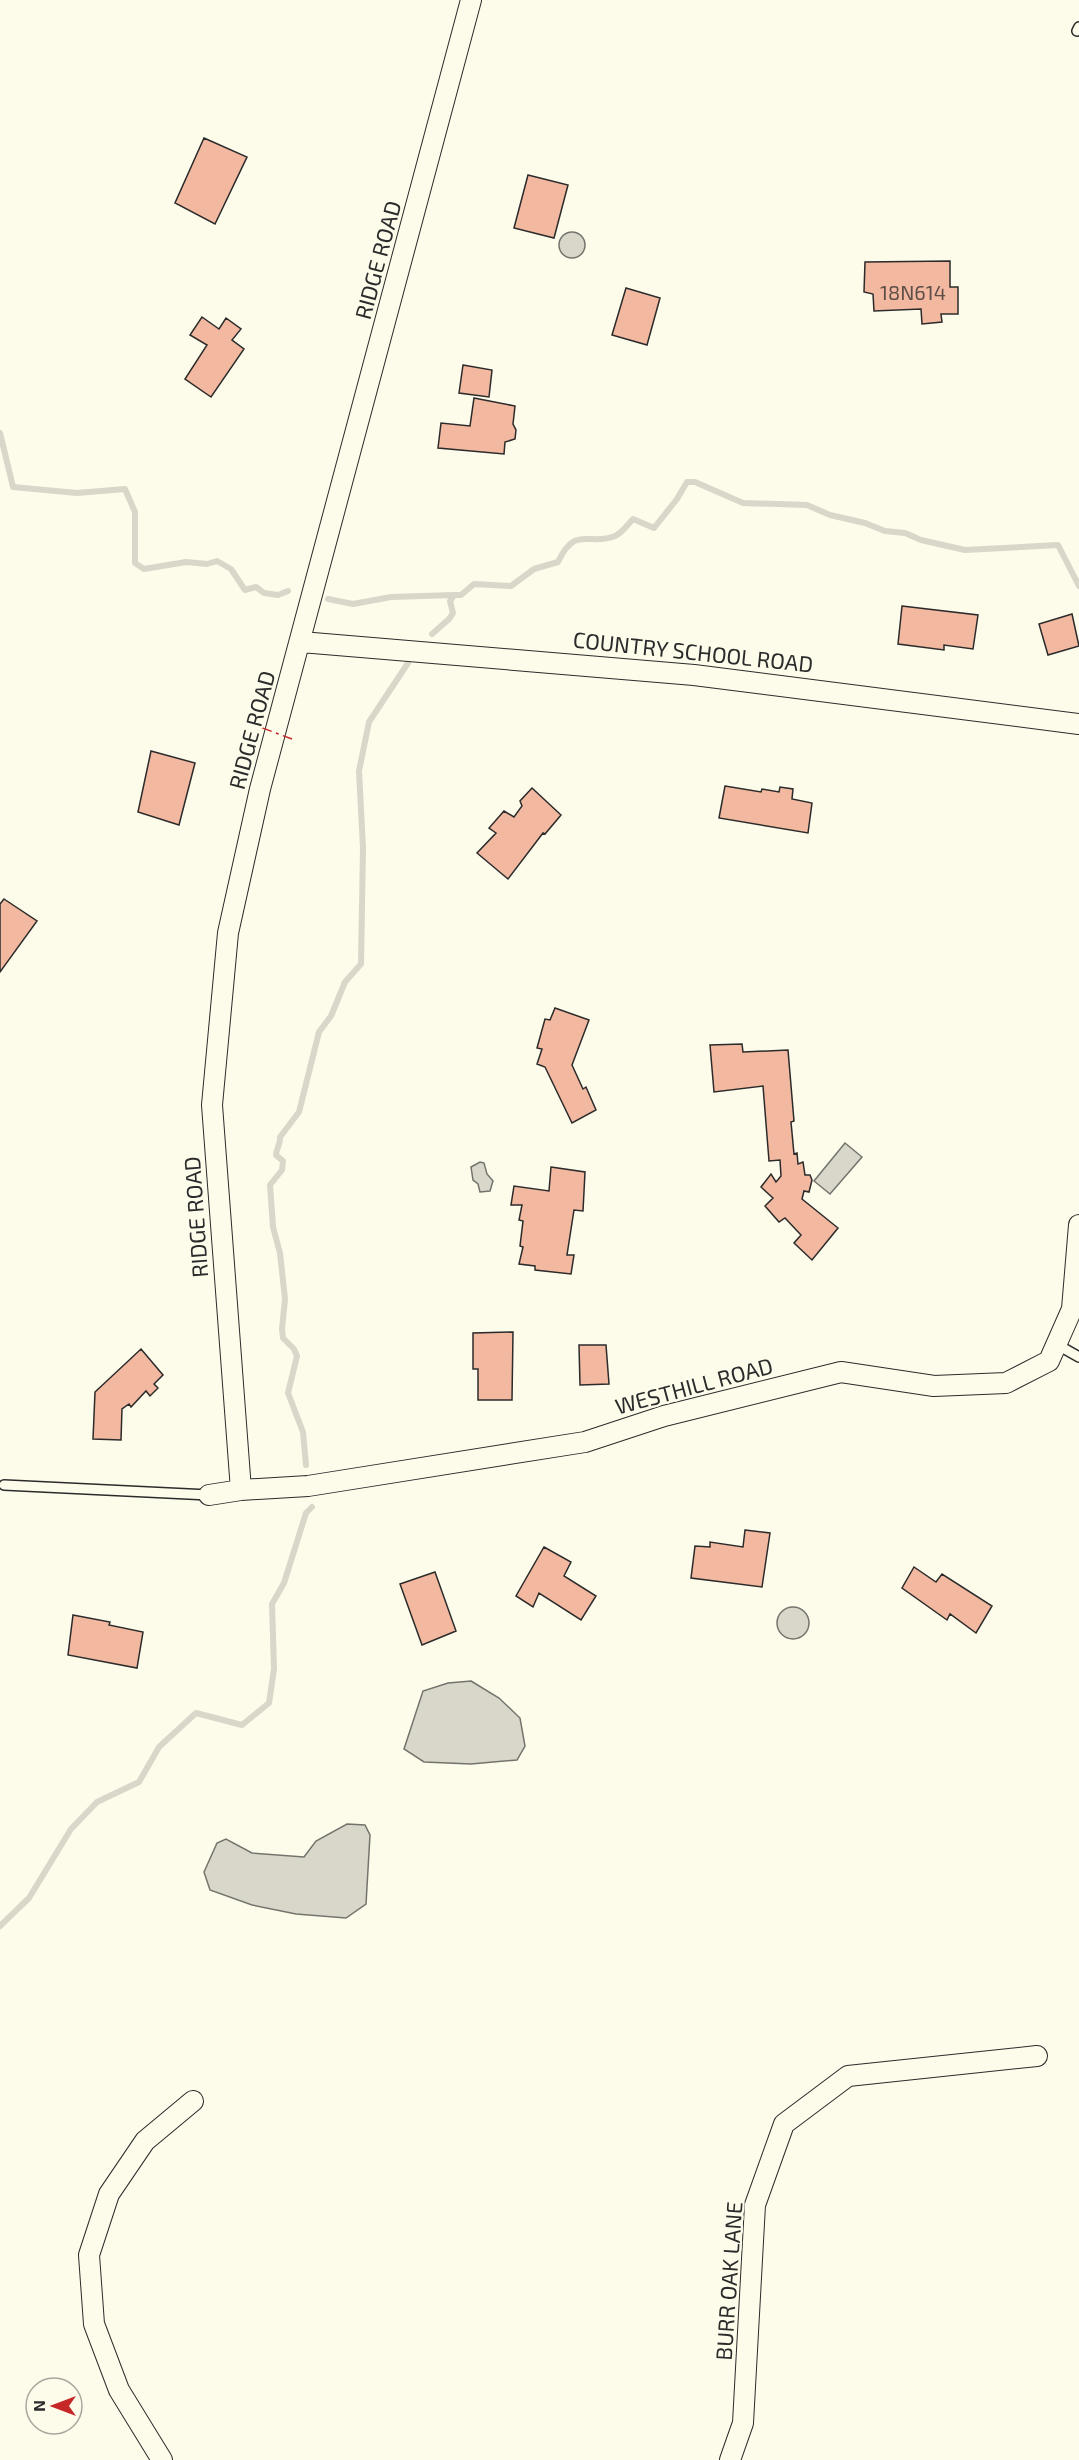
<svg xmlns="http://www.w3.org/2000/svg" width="1079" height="2460" font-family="'Exo 2',sans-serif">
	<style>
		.water { fill: #d8d7c9; stroke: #74746e; stroke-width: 1.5 }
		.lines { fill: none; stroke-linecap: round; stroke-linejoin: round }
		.stream { stroke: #d8d7c9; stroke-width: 6 }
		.building { fill: #f2b8a0; stroke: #2b2b2b; stroke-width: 1.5 }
		.service-casing { stroke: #2b2b2b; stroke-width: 12 }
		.minor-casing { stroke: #2b2b2b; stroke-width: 22 }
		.service { stroke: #fdfbea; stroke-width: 9 }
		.minor { stroke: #fdfbea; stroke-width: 20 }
		.power { stroke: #c62828; stroke-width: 1.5; stroke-dasharray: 21 4.5 3 4.5; stroke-linecap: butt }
		.labels { text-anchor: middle; stroke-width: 4.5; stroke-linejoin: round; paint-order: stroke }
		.number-label { font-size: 20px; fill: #5d4e48 }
		.street-label { font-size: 22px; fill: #2b2b2b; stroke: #fdfbea }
	</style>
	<rect width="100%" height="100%" fill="#fdfbea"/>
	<path class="water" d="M559 245a13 13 0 1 1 26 0a13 13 0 1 1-26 0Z
		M845,1143L862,1157L830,1194L814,1181Z
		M480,1162L484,1163L487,1174L493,1181L490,1191L480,1192L478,1184L473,1180L471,1167Z
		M777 1623a16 16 0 1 1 32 0a16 16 0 1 1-32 0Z
		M471,1681L499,1698L520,1718L525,1746L517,1760L471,1764L424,1762L404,1749L423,1691L448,1683Z
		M347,1824L365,1825L370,1835L366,1904L346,1918L296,1914L252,1905L210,1890L204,1872L217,1843L226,1839L252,1853L304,1857L316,1841Z"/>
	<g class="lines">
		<path class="stream" d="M0,433L13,487L77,493L125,489L135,512V563L144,569L186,562L207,564L217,561L231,569L245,590L256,587L264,593L278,595L288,591
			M328,599L353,604L391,597L454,595
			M432,634L449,619L453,613L450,601L454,595H461L474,584L511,586L534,569L558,562C576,524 589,547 615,536C622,533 628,524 633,519L654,528L677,499L687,482H695L743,503L807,505L830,515L865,523L885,531L905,533L921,540L965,550L1058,545L1079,586
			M306,1465L303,1432L288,1393L297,1356L294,1349L283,1338L282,1329L285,1299L280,1253L273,1227L270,1185L282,1170L283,1161L276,1155C276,1148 281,1144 280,1137L299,1112L319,1032L331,1016L345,982L361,964L363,848L359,771L369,722L408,663
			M0,1926L29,1898L71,1829L97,1802L139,1782L159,1747L196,1713L242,1725L269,1703L274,1669L272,1604L284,1583L306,1513L312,1507"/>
	</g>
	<path class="building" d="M204,138L247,157L215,224L175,203Z
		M528,175L568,185L554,238L514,228Z
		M950,261V287H958V314H941L942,322L922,324L921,309L874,311L873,294L864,292L865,262Z
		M626,288L660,298L647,345L612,335Z
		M202,317L219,329L226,318L241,329L232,340L244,349L211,397L185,379L207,345L190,335Z
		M463,365L492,370L489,397L459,393Z
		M474,398L515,406L513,424L516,430L515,439L505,442L504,454L438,448L441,423L470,426Z
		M902,606L978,615L973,649L944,645V650L898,644Z
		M1072,614L1079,646L1048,655L1039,624Z
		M151,751L195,763L179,825L138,812Z
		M725,786L761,792L762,789L779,792L780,787L793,789L792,799L812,803L808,833L719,818Z
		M532,788L561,815L545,834L543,833L508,879L477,853L496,833L489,828L504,811L514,817L522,806L520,801Z
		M4,899L37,921L0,972V904Z
		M555,1008L589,1020L572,1065L583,1089L586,1087L596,1110L572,1123L545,1067L537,1064L542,1049L537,1048L545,1019L550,1020Z
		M742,1044L743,1052L788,1050L794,1121L791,1122L794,1154L797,1153L798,1164L803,1162L805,1175H810L812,1180L809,1192L804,1191L802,1199L838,1228L812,1260L794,1243L801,1235L785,1218L779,1222L765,1206L773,1198L761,1187L771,1174L776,1182L781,1176L780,1160L769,1161L763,1086L714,1092L710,1045Z
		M551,1167L585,1172L583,1211L574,1210L567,1255H574L571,1274L535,1270V1266L519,1264L523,1247L520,1246L523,1221L519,1220L522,1205H511L514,1186L549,1191Z
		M513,1332L512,1400H478V1369H473V1333Z
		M579,1345H606L609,1384L580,1385Z
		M141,1349L163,1375L154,1384L158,1388L150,1396L146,1391L131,1407L129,1404L122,1409L121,1440L93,1439L95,1392Z
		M745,1530L770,1533L762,1587L691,1578L695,1546L710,1547V1542L743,1547Z
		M544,1547L571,1562L564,1576L596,1596L581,1620L539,1593L533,1607L516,1596Z
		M914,1567L936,1582L942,1574L992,1606L976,1633L950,1614L947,1620L902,1588Z
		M435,1572L456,1631L422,1645L400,1584Z
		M73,1615L110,1622L109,1625L143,1632L137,1668L68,1655Z"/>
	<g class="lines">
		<g class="service-casing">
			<path id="service" d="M1077,31L1079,27
				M1056,1344L1079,1357
				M4,1485L209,1495"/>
		</g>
		<g class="minor-casing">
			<path id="minor" d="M301,642L694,675L1079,724
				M241,1490L212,1105L228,933L260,789L471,0
				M209,1495L241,1490L308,1486L585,1442L664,1416L841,1372L934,1386L1006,1383L1049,1361L1072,1309L1079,1225
				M162,2460L119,2390L94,2324L89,2255L109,2194L145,2141L193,2101
				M730,2460L743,2423L755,2205L784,2124L848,2076L1037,2056"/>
		</g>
		<use href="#service" class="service"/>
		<use href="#minor" class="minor"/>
		<path class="power" d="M252,724L292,739"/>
	</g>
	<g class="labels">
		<g class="number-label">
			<text x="913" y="300">18N614</text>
		</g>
		<g class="street-label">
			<text transform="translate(378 260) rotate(-75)" y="8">RIDGE ROAD</text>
			<text transform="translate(693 652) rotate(6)" y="8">COUNTRY SCHOOL ROAD</text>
			<text transform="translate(252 730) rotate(-75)" y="8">RIDGE ROAD</text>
			<text transform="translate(196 1217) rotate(-94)" y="8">RIDGE ROAD</text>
			<text transform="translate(694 1386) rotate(-15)" y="8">WESTHILL ROAD</text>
			<text transform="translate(729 2281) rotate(-86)" y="8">BURR OAK LANE</text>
		</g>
	</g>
	<g transform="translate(54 2406) rotate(270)"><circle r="28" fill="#fdfbea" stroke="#a9a89e" stroke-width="1.5"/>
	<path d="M0-4.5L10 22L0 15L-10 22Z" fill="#c62828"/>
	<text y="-9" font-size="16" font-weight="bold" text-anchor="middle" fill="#2b2b2b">N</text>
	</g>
</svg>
